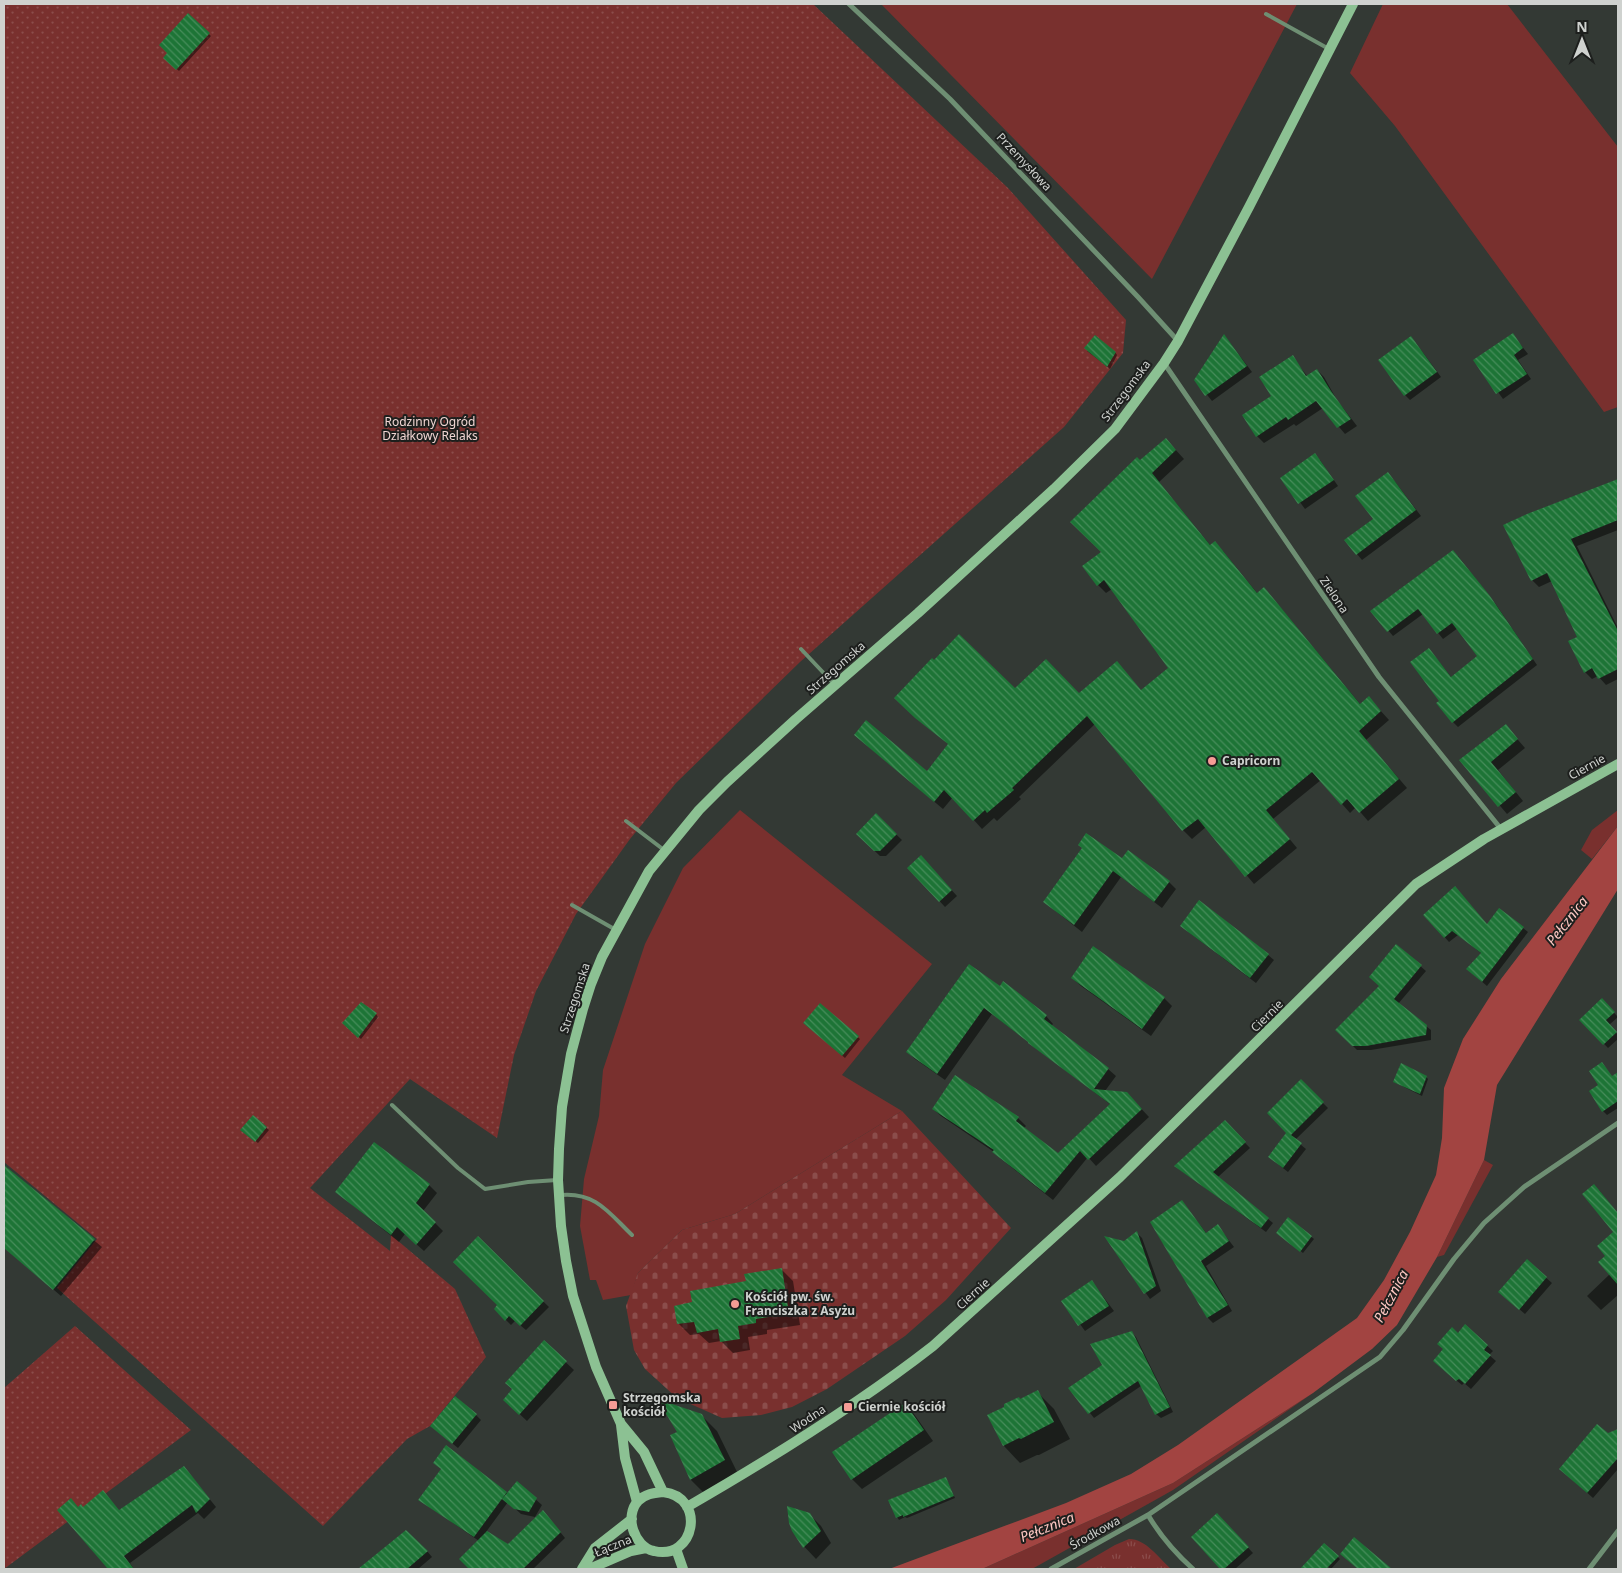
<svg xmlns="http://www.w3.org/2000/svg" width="1622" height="1573" font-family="'Noto Sans',sans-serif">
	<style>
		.grass { fill: #79302e }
		.cemetery { fill: url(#cemetery-stones) }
		.park { fill: url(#park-tufts) }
		.garden { fill: url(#garden-dots) }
		.water { fill: #a24441 }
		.shadow { fill: #0007 }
		.building { fill: url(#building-back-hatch) }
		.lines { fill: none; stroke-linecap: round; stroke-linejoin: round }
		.lane { stroke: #6e8f73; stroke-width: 4 }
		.street { stroke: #6e8f73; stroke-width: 5 }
		.secondary { stroke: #8cc193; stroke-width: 10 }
		.poi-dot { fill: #f59c95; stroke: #1d1f1d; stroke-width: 2 }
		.labels { text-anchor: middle; stroke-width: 4; stroke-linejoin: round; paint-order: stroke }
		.street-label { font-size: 12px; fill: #cfd2cf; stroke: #1d1f1d }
		.park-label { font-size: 12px; fill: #f0d5d2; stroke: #1d1f1d }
		.poi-label { font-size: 12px; font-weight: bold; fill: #cfd2cf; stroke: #1d1f1d; text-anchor: start }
		.water-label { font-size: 14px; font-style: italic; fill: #fdc7c2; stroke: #1d1f1d }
	</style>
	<defs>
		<pattern id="cemetery-stones" width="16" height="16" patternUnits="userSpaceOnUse" patternTransform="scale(1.25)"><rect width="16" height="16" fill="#79302e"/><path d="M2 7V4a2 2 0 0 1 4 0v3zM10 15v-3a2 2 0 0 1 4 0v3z" fill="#8b4d4b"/></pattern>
		<pattern id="park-tufts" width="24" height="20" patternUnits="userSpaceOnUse" patternTransform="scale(1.25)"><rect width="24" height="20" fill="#79302e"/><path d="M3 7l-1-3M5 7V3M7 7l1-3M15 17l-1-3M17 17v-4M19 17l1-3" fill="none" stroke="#8b4d4b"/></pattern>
		<pattern id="garden-dots" width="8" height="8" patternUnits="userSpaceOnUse" patternTransform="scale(1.25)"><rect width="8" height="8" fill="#79302e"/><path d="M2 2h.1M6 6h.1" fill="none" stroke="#8b4d4b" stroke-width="1.8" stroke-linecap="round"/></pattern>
		<pattern id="building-back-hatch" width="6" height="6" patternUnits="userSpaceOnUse" patternTransform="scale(1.25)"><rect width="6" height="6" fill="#1d7436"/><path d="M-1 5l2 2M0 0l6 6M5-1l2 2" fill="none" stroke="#478d5b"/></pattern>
	</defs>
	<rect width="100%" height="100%" fill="#333934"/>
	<path class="grass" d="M881,4H1297L1152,279Z
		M1383,4H1507L1618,147V407L1604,412L1395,126L1350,73Z
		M740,810L932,964L842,1075L902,1111L735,1214L682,1230L638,1273L631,1295L603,1300L596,1280H590L580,1226L584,1179L599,1116L603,1070L645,944L683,868Z
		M1618,810V826L1592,859L1581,850L1592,830Z
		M1484,1160L1493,1165L1444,1255L1437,1257Z
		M1313,1393L1173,1490L1032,1569H982L1173,1483Z"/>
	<path class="cemetery" d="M902,1111L1011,1228L946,1300L905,1336L827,1389L792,1407L761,1415L722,1418L677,1398L645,1369L634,1350L626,1306L638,1273L682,1230L735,1214Z"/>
	<path class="park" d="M1129,1539C1146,1539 1159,1558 1171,1569H1074L1115,1545Z"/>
	<path class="garden" d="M4,4H813L1008,188L1126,320L1123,353L1064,427L800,662L676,783L630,839L576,914L536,991L514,1055L497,1138L410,1079L310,1188L390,1251L391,1235L455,1289L486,1357L430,1426L407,1439L323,1526L57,1288L97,1239L4,1162Z
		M75,1326L191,1430L4,1569V1388Z"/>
	<path class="water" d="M1618,826V889L1497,1085L1484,1160L1437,1257L1397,1325L1372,1349L1313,1393L1173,1483L982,1569H889L1066,1503L1131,1474L1178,1445L1357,1318L1384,1280L1410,1232L1436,1175L1442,1138L1444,1088L1463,1039L1501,979Z"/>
	<path class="shadow" d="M188,15L211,36L179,71L165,58Z
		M1513,335L1528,354L1518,360L1531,379L1503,399L1475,360Z
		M1225,336L1252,372L1212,401L1195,380Z
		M1416,343L1441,377L1410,400L1405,395Z
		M1087,351L1115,352L1117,355L1110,369Z
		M1292,357L1308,377L1317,370L1324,377L1337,400L1357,426L1345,434L1323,408L1296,426L1294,424L1264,443L1257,436L1273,396Z
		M1174,448L1184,459L1159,482L1211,546L1223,551L1258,594L1264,589L1272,597L1361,705L1369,698L1389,720L1366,740L1407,788L1368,821L1356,807L1350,813L1321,780L1273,819L1297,848L1254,884L1206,827L1192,839L1183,830L1095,724L1019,797L1021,799L997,821L994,818L982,829L953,797L943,809L855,735L927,772L949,745L904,706L1015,690L1079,695L1142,691L1169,668L1112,589L1106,593L1098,585L1103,552L1140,462Z
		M1320,460L1338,486L1305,509L1282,478Z
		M1393,479L1421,516L1362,560L1357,554Z
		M1618,480V530L1577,546L1618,628V679L1606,685L1598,676L1592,679L1585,672L1578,637L1552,581L1539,587L1532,580L1533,513Z
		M1458,556L1495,603L1537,665L1458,727L1453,722L1441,701L1429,649L1452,678L1479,657L1458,628L1443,639L1423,614L1393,636L1372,611Z
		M1506,726L1525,748L1498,770L1523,801L1507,814L1461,760Z
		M876,815L902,840L886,856H880L857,834Z
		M1123,860L1169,882L1176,889L1162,908L1121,877L1082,932L1044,902Z
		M926,862L957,896L945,907L909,868Z
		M1425,915L1487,925L1523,928L1528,932L1487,986L1473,974L1482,954L1458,935L1449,942Z
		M1187,931L1268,955L1274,960L1256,983Z
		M1397,946L1426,971L1398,1004L1431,1030V1040L1371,1050H1357L1337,1030L1381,987Z
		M1072,978L1164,998L1172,1006L1151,1036L1081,986Z
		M1000,987L1046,1016L1053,1024L1051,1026L1108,1069L1116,1076L1105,1091L1134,1101L1149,1117L1096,1166L1088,1157L1053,1200L1001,1159L994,1152L941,1116L933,1109L1018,1118L1026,1126L1024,1128L1058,1154L1111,1105L992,1014L945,1080L915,1059L908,1052Z
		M1602,1000L1618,1017L1609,1025L1618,1035V1039L1608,1048L1581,1020Z
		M820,1004L860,1039L845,1058L806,1025Z
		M376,1014L378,1017L361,1039L343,1023Z
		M1618,1073V1108L1607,1115L1603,1111L1612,1077Z
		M1426,1077L1428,1079L1422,1096L1394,1082Z
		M1301,1081L1328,1108L1295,1140L1306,1149L1288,1172L1275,1162L1288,1133Z
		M253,1117L269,1130L258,1143L244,1132Z
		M1225,1122L1250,1148L1218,1177L1273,1223L1266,1232L1175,1166Z
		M4,1166L102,1247L61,1296L4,1247Z
		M429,1185L437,1193L423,1211L443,1231L424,1251L405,1234L399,1242L336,1192Z
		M1599,1190L1618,1214V1295L1601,1310L1587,1296L1610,1274L1607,1257L1615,1232Z
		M1182,1201L1207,1234L1218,1226L1234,1247L1206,1266L1232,1311L1213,1323L1208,1318L1151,1223Z
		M1289,1219L1314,1239L1303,1253L1280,1235Z
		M1137,1233L1142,1238L1161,1291L1150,1299L1107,1238L1124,1242Z
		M478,1238L549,1307L526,1330L515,1321L511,1325L495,1309L499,1305Z
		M1527,1261L1552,1283L1525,1314L1505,1297Z
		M782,1270L793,1281L800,1325L767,1330V1334L748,1337L750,1350L733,1353L721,1341L709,1343L699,1334L690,1335L678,1323L693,1303Z
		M1092,1282L1114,1311L1085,1331L1063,1301Z
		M1465,1326L1493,1351L1489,1355L1496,1361L1471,1389L1464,1383L1462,1385L1439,1366L1458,1334Z
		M1131,1332L1136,1337L1173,1412L1161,1418L1156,1414L1141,1386L1094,1418L1070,1388L1103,1365Z
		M544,1342L574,1370L527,1421L512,1407L513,1390Z
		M1037,1392L1054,1409L1070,1439L1039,1455H1037L1020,1463L1004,1446L1020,1400Z
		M905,1404L914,1414L933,1441L862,1489L852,1479L834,1453Z
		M476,1415L481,1420L458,1448L437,1431Z
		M702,1416L717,1431L739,1476L706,1495L691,1480L672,1436Z
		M1618,1430V1469L1593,1498L1566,1474L1608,1434Z
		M446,1447L508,1494L517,1483L542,1505L535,1517L521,1514L508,1502L486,1532L508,1546L548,1517L565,1538L533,1569H471L460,1559L479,1541L420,1500L442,1469Z
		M184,1467L216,1507L204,1519L198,1513L130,1563L134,1569H109L59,1510L71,1500L79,1508L120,1511Z
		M946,1478L955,1498L907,1518L905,1517L899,1520L897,1517Z
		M809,1514L821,1526L831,1543L816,1559L798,1540Z
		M1222,1520L1253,1553L1235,1569H1222L1193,1537Z
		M1324,1545L1340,1559L1331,1569L1314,1556Z
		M427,1551L432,1557L418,1569H375L369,1562Z"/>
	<path class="building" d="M188,13L210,33L176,70L163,58L167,53L159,45Z
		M1513,333L1523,348L1514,355L1527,374L1496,394L1473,360Z
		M1224,334L1247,366L1205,396L1194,380Z
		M1095,335L1116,352L1107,367L1084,348Z
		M1411,336L1437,372L1404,396L1378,360Z
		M1293,355L1306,376L1317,369L1331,391L1351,419L1337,428L1316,401L1288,420L1286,417L1256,437L1242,415L1271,396L1259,377Z
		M1166,438L1176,450L1152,473L1210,545L1215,541L1257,593L1264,587L1360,704L1369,696L1381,711L1359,731L1399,779L1359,813L1347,799L1341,805L1312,772L1266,810L1290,839L1245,877L1198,819L1182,831L1087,716L1012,788L1014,790L987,813L985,810L973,821L944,790L934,802L854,735L866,720L927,771L948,744L915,718L894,698L932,658L934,660L959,634L1015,688L1046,659L1079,693L1117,661L1141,690L1168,668L1104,580L1097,586L1082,566L1101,552L1070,522L1137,457L1140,460Z
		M1315,453L1334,480L1298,504L1280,478Z
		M1388,472L1416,510L1356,555L1344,540L1373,519L1355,496Z
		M1618,479V520L1571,539L1618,631V669L1598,679L1592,668L1584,673L1568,641L1577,637L1547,573L1531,581L1503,525L1527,514Z
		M1453,550L1490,596L1533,659L1452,723L1436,703L1439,701L1410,662L1429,648L1451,677L1477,656L1452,623L1437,634L1418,609L1387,632L1370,611Z
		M1506,724L1518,739L1491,762L1516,792L1498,807L1459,760Z
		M876,813L897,834L880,851H874L856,834Z
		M1086,833L1122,858L1128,850L1170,881L1154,902L1113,871L1074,925L1043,902L1082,848L1078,845Z
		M921,855L952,890L939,902L907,868Z
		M1455,886L1487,924L1499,908L1524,927L1482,982L1466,969L1481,953L1452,931L1444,938L1423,915Z
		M1199,900L1269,954L1250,978L1180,926Z
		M1396,944L1422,965L1394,999L1427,1025L1426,1035L1366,1046H1352L1335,1030L1379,986L1369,977Z
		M1093,946L1165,997L1142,1029L1071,978Z
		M969,964L1000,986L1003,981L1047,1015L1044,1019L1109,1068L1094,1089L1127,1092L1142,1109L1088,1160L1080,1151L1045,1193L992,1152L994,1150L932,1109L955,1075L1019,1117L1016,1121L1058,1153L1110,1104L1028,1043V1042L984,1008L937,1074L906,1052Z
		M1602,998L1615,1012L1606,1020L1617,1032L1603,1045L1579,1020Z
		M361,1002L377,1013L358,1038L342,1023Z
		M820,1003L859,1036L842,1056L803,1023Z
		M1602,1062L1612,1076L1618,1072V1101L1602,1112L1589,1091L1598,1085L1589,1071Z
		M1401,1063L1427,1076L1420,1094L1393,1082Z
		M1301,1079L1324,1102L1291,1135L1302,1143L1283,1168L1268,1157L1286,1133L1267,1113Z
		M253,1115L267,1127L255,1142L240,1130Z
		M1225,1120L1246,1142L1213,1172L1269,1218L1261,1228L1174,1166Z
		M374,1142L430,1184L416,1203L436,1222L416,1245L397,1227L391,1235L335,1192Z
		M4,1165L95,1239L53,1290L4,1248Z
		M1594,1184L1618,1213V1285L1598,1262L1605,1256L1597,1246L1613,1232L1582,1194Z
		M1182,1200L1206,1233L1218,1224L1229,1241L1201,1261L1228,1305L1207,1318L1150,1222Z
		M1288,1217L1312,1236L1300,1252L1276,1233Z
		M1137,1231L1156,1286L1144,1294L1104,1236L1124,1241Z
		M478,1236L544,1301L520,1326L509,1316L505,1321L494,1309L497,1305L453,1262Z
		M1527,1259L1547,1277L1519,1310L1498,1292Z
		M782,1268L789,1314L756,1319V1323L738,1326L740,1339L720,1342L718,1329L697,1333L694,1322L677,1324L674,1306L692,1302L690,1291L746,1281L744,1274Z
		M1092,1280L1109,1306L1078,1326L1061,1301Z
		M1465,1324L1488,1345L1484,1350L1491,1355L1465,1384L1459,1379L1456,1381L1433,1361L1443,1349L1437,1344L1452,1327L1458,1333Z
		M1132,1331L1170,1407L1155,1415L1138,1381L1088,1414L1068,1388L1102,1365L1090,1344Z
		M544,1340L567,1361L519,1415L503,1400L512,1389L505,1383Z
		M1038,1390L1054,1422L1021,1439L1019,1438L1003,1446L987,1415L1004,1407V1404L1019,1397L1020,1399Z
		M455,1396L477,1414L452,1444L430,1426Z
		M657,1399L702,1414L725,1460L690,1480L670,1435L677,1432Z
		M905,1403L924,1430L851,1480L832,1452Z
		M1597,1424L1608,1433L1618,1429V1458L1587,1493L1559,1469Z
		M446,1445L507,1492L474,1537L418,1500L441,1469L433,1463Z
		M184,1466L210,1499L196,1513L192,1505L124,1556L134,1569H108L57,1510L71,1498L78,1507L81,1504L83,1507L103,1490L119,1510Z
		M946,1477L954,1496L903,1517V1515L896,1518L888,1500Z
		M517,1481L537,1498L529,1512L514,1509L502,1499Z
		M787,1506L810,1513L821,1531L803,1548L792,1531L789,1523Z
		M543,1510L561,1532L523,1569H469L459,1559L487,1531L508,1544Z
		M1217,1513L1249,1547L1224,1569H1220L1191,1537Z
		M406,1530L428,1551L407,1569H358Z
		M1354,1537L1392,1569H1358L1340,1554Z
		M1324,1543L1339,1556L1326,1569H1300Z"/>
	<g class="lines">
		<path class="lane" d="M1266,14L1329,49
			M801,649L834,684
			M626,821L664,850
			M572,905L616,930
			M392,1105L458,1168L485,1189L528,1182L557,1180
			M561,1195C596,1192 609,1213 632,1235"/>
		<path class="street" d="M849,4L950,99L1138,297L1178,341
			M1164,363L1379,677L1501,829
			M1148,1515C1161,1537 1174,1552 1193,1569
			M1051,1569L1148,1515L1380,1357L1403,1330L1454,1259L1484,1223L1524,1187L1618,1123
			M1589,1569L1618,1531"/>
		<path class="secondary" d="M621,1425L625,1458L637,1502
			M663,1492L644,1452L621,1424L596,1367L573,1296L566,1261L561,1226L558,1180L559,1149L562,1107L571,1054L583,1009L591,984L602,957L649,871L699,810L727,782L796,719L918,613L1054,489L1115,429L1164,363L1178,341L1249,207L1353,4
			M663,1492C707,1497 695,1561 654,1551C634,1547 624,1516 638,1501C645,1494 653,1493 663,1492Z
			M687,1507C772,1458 856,1406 933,1346L1120,1177L1416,884L1484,839L1618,764
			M676,1549L683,1569
			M582,1569L595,1548L632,1519
			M589,1569L631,1551L646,1548"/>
	</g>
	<g class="poi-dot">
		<circle cx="1212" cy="761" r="5"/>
		<circle cx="735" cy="1304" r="5"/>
		<rect x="608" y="1400" width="10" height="10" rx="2.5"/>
		<rect x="843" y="1402" width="10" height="10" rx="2.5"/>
	</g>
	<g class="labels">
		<g class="street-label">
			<text transform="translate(1024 162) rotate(47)" y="4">Przemysłowa</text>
			<text transform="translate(1126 391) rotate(-53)" y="4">Strzegomska</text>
			<text transform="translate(1334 595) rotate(56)" y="4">Zielona</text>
			<text transform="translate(836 668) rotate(-41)" y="4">Strzegomska</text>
			<text transform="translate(1587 767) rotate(-29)" y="4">Ciernie</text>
			<text transform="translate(575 998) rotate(-72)" y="4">Strzegomska</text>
			<text transform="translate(1267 1016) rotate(-45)" y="4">Ciernie</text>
			<text transform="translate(973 1294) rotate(-42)" y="4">Ciernie</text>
			<text transform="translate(808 1419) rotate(-34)" y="4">Wodna</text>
			<text transform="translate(1095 1533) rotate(-29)" y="4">Środkowa</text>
			<text transform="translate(613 1546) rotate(-22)" y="4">Łączna</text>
		</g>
		<g class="park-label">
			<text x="430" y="426">Rodzinny Ogród<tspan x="430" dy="14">Działkowy Relaks</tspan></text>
		</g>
		<g class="poi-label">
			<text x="1222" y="765">Capricorn</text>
			<text x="745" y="1301">Kościół pw. św.<tspan x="745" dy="14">Franciszka z Asyżu</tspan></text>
			<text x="623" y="1402">Strzegomska<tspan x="623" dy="14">kościół</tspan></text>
			<text x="858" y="1411">Ciernie kościół</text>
		</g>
		<g class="water-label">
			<text transform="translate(1567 921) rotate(-52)" y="5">Pełcznica</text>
			<text transform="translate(1391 1296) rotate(-62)" y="5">Pełcznica</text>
			<text transform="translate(1047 1527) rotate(-22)" y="5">Pełcznica</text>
		</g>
	</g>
	<rect width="1622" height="1573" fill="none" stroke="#cfd2cf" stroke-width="10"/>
	<g transform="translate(1582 40)" stroke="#1d1f1d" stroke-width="4" paint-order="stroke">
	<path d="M0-4L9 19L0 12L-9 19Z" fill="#cfd2cf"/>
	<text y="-8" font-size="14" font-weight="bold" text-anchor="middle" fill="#cfd2cf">N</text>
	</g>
</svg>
